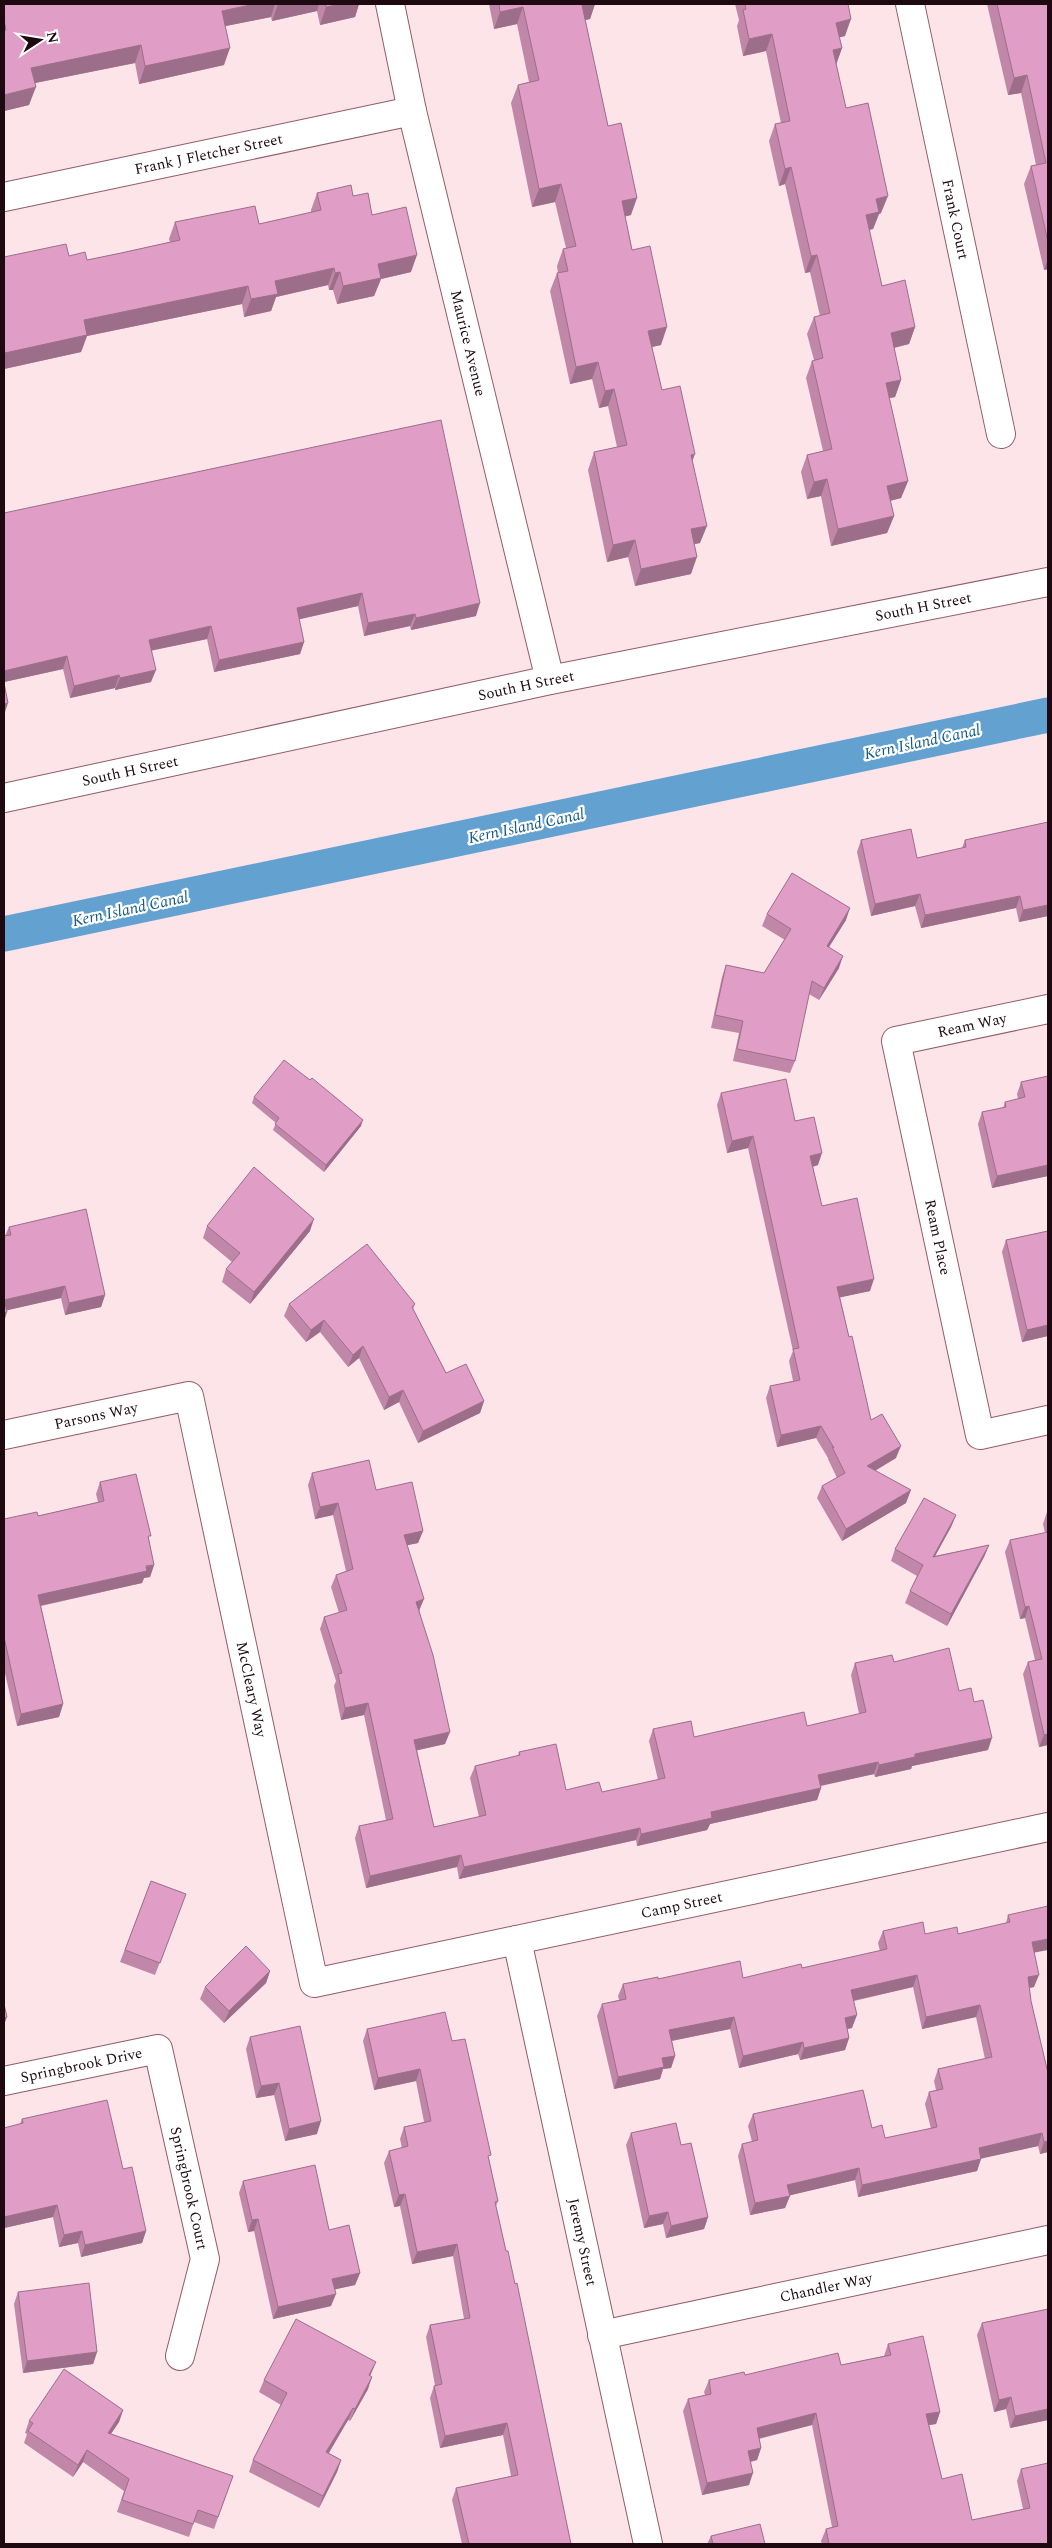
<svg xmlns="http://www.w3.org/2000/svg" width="1052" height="2548" font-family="Spectral,serif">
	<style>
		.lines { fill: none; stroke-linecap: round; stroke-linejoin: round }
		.canal { stroke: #63a1d1; stroke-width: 35 }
		.minor-casing { stroke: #915c69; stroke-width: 30 }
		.minor { stroke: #fff; stroke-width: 28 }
		.wall { fill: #c187a9 }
		.shaded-wall { fill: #9d6e8a }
		.building { fill: #e09dc5; stroke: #9d6e8a }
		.labels { text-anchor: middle; stroke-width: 4.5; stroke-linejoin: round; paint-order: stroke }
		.street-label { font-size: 15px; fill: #1d090f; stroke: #fff }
		.water-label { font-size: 16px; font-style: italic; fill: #105987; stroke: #fff }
	</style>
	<rect width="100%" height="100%" fill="#fde4e9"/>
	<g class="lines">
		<path class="canal" d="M4,934L1048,715"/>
		<g class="minor-casing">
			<g id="minor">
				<path id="s1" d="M390,4L412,111L550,680"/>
				<path id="s2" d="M910,4L1001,434"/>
				<path id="s3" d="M4,197L412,111"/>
				<path id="s4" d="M4,798L550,680L1048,582"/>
				<path id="s5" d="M1048,1009L896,1041L980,1435L1048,1420"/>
				<path id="s6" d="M4,1435L189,1396L314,1983L1048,1827"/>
				<path id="s7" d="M517,1940L648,2544"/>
				<path id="s8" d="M4,2081L158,2049L205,2259L180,2356"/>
				<path id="s9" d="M602,2335L1048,2240"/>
			</g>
		</g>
		<use href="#minor" class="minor"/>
	</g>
	<path class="wall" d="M4,4H359L355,17L320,25L317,11L272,21L271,17L225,26L224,65L139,84L135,63L35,83L29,105L4,111Z
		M489,4H595L590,19L585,20L608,126L631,215L625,216L632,250L661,345L652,347L662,390L692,462L700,543L694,544L691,574L635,586L628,557L607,562L588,470L594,452L617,447L608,406L599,408L592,379L570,384L550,291L557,273H558L557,266L563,249L566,248L555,202L532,207L511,103L518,85L529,82L517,24L494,29Z
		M735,4H848L845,36L839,37L842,48L836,64L846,108L881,213L879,214L873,229L869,230L882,286L915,327L909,344L894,348L901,380L895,397L889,398L908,481L901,498L890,501L894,516L887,533L831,546L821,496L807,499L801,472L807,455L823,451L806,378L812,361L814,360L807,334L814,317L820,316L810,272L805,273L785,184L779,186L769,141L775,124L781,123L766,51L743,56L737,26L739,20Z
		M987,4H1048V269L1044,270L1024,184L1031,166L1036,165L1021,93L1008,95Z
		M317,193L353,196L372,215L411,272L381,279L374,296L337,304L333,290H329L328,285L276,297L271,311L244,317L242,304L87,336L81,352L4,369V257L69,256L87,260L121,253L170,242L169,239L175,222L259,224L311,213V210Z
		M4,513L476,616L411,630L410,626L364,636L358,606L299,619L304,642L300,654L214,672L207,639L152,650L151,682L115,690V688L70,698L63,669L4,682Z
		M1048,822V916L1019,922L1016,908L921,928L915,906L871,916L857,852L861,840L917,858L962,848L965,840Z
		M767,914L846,920L829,947L839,968L819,1000L809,994L795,1061L790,1073L733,1061L739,1033L711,1028L722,977L726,965L764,973L785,940L762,926Z
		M1048,1076V1176L992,1188L978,1124L982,1112L1003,1108L1005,1102L1018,1099L1017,1094L1021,1082Z
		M310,1080L361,1126L324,1172L273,1130L276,1123L252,1103L254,1097Z
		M721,1093L795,1121L818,1165L813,1167L822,1206L870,1291L840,1297L849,1337L871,1420L896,1458L875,1471L906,1503L842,1541L817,1498L822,1486L837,1478L828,1459V1458L816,1438L777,1447L766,1398L770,1386L793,1381L789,1361L793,1351L748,1148L727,1153L717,1105Z
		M207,1226L310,1231L250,1304L222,1282L226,1269L232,1262L203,1238Z
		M9,1227L105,1295L101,1307L65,1315L61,1298L7,1310L5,1236Z
		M1048,1231V1336L1022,1342L1002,1252L1006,1240Z
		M289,1304H415L413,1309L446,1373L484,1401L480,1413L418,1443L399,1402L384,1410L359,1358L348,1367L320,1332L306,1342L284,1316Z
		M312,1473L376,1490L423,1531L418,1543L407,1545L445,1744L417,1750L434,1827L479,1817L470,1778L475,1766L518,1756L519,1752L566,1790L602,1792L658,1780L649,1741L653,1729L694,1737L807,1726L859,1714L851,1675L855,1663L894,1662L959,1691L974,1702L988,1750L912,1766L911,1769L875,1777L874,1774L821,1786V1788L817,1800L710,1824L707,1830L637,1846L636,1840L459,1879L457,1867L366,1888L355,1838L359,1826L386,1820L364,1715L341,1720L334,1686L336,1681L320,1629L324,1617L339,1613L331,1587L336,1575L346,1571L333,1515L315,1519L308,1485Z
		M100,1482L149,1540L154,1565L150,1577L144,1578L142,1583L41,1606L63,1704L59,1717L17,1726L4,1669V1519L38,1516L98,1502L96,1494Z
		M1047,1512H1048V1745L1039,1747L1023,1674L1028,1662L1035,1660L1025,1618L1020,1619L1005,1552L1010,1540L1045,1533L1043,1524Z
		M956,1515L951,1527L935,1556L989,1545L984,1557L947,1626L905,1603L910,1591L917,1576L891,1561L895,1549Z
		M151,1881L186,1894L155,1975L120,1962Z
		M1008,1915L1034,1953V1987L1029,1988L1031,2001L1048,2073V2152L1040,2154L1038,2146L981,2158L977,2171L858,2197L855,2180L790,2195L785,2208L750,2215L738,2156L742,2144L752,2142L748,2126L753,2114L872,2128L885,2138L931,2129L925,2104L929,2092L936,2090L934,2081L938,2069L985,2059L976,2017L922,2029L913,1987L854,2001L852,2028L847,2029L849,2038L845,2050L800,2060L798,2054L739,2068L730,2029L672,2041L675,2056L671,2068L663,2069L660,2079L614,2089L597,2016L602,2004L619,2000L618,1996L623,1984L658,1979L743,1978L802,1968L880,1951L878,1943L883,1931L925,1934H958L1006,1923Z
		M270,1971L266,1983L224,2023L200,1999L205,1987Z
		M367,2029L452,2041L489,2159L498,2201L496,2206L571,2544H462L452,2500L456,2488L511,2476L503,2435L440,2448L430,2398L434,2386L435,2385L426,2337L430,2325L464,2319L453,2256L412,2264L400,2206L394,2207L384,2163L389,2151L402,2148L400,2139L404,2127L424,2122L416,2081L374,2090L363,2041Z
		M250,2037L317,2134L285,2141L274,2095L256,2098L246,2049Z
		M22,2119L123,2169L146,2231L142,2243L81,2257L78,2243L59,2247L53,2217L4,2228V2128L20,2124Z
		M631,2133L681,2145L708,2217L704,2229L666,2238L663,2224L644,2228L626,2145Z
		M243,2181L329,2230L360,2273L355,2285L335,2289L331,2306L273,2319L254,2231L248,2232L239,2193Z
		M18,2292L97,2352L93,2364L23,2373L14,2304Z
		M1048,2309V2420L1010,2428L1006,2409L994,2412L977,2335L982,2323Z
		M888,2344L940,2412L936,2424L929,2425L942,2479L972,2520L1023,2509L1017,2481L1021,2469L1048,2544H822L821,2541L826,2529L832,2527L812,2425L759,2439L761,2448L757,2460L751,2462L749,2485L702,2495L683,2411L688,2399L705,2395L704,2392L709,2380L745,2375L841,2365L884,2356Z
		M370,2376L368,2389L350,2421L348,2420L329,2453L341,2460L337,2472L319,2508L249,2472L253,2460L281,2405L259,2392L264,2380Z
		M123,2410L119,2422L111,2434L233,2476L214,2529L194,2522L189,2537L117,2512L124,2491L83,2462L73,2477L24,2443L27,2434L25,2433L29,2421Z
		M711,2536L765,2544H707Z"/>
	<path class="shaded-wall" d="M255,4H275L271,17L216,28L222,11Z
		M278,4H319L317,11L272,21Z
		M341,4H359L355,17L320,25L326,7Z
		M587,4H595L590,19L575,22L582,5Z
		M523,7L517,24L494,29L500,12Z
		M851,19L845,36L830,40L836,23Z
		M772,34L766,51L743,56L749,39Z
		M141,45L135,63L25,85L31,68Z
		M230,48L224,65L139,84L145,66Z
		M842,48L836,65L833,50Z
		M1027,75L1021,93L1008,95L1014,78Z
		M36,87L29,105L4,111V95Z
		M791,167L785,184L779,186L785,169Z
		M561,184L555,202L532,207L539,189Z
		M888,196L881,213L879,214L873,229L860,232L866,215L876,199Z
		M637,198L631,215L616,219L622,201Z
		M417,255L411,272L381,279L374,296L337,304L343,286L378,264Z
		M817,255L810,272L805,273L811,256Z
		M1048,259V269L1044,270Z
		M334,268L328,285L276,297L271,311L244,317L251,299L275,281Z
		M340,272L333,290H329L335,273Z
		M248,286L242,304L87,336L81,352L4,369V355L5,353L84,320Z
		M667,327L661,345L642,349L648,331Z
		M915,327L909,344L884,350L891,333Z
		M598,362L592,379L570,384L576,367Z
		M901,380L895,397L880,400L886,383Z
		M614,389L608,406L599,408L605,391Z
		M695,454L688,472L691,455Z
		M827,479L821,496L807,499L814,482Z
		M908,481L901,498L881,503L887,486Z
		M894,516L887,533L831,546L838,529Z
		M707,526L700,543L685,546L691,529Z
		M635,540L628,557L607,562L613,545Z
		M697,557L691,574L635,586L641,569Z
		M362,593L358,606L292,621L297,608Z
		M480,603L476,616L411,630L416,618Z
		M415,614L410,626L364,636L368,623Z
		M211,626L207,639L145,652L149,640Z
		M304,642L300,654L214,672L219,660Z
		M67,656L63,669L4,682V671Z
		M156,670L151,682L115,690L120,678Z
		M119,675L115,688L70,698L74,686Z
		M8,703L4,715V704Z
		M920,894L915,906L871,916L875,904Z
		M1020,896L1016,908L921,928L925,915Z
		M1048,905V916L1019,922L1023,910Z
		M850,908L846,920L822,958L827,946Z
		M843,956L839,968L819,1000L824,988Z
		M363,1120L361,1126L324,1172L326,1165Z
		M753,1136L748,1148L727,1153L732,1141Z
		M822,1153L818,1165L806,1168L810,1156Z
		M1048,1165V1176L992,1188L997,1176Z
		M314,1219L310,1231L250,1304L254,1292Z
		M874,1279L870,1291L833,1299L837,1287Z
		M65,1286L61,1298L4,1311V1300Z
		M105,1295L101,1307L65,1315L69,1303Z
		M7,1312L4,1322V1313Z
		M324,1320L320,1332L306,1342L311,1330Z
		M1048,1325V1336L1022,1342L1027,1330Z
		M363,1346L359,1358L348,1367L353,1355Z
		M403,1390L399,1402L384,1410L389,1397Z
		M484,1401L480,1413L418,1443L423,1431Z
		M821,1426L816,1438L777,1447L781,1435Z
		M901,1446L896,1458L862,1478L867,1466Z
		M911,1490L906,1503L842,1541L846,1529Z
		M338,1503L333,1515L315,1519L320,1507Z
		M956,1515L951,1527L928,1569L933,1557Z
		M423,1531L418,1543L399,1547L404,1535Z
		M989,1545L984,1557L947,1626L951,1614Z
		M154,1565L150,1577L144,1578L142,1583L34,1607L38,1595Z
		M424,1599L419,1611L416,1602Z
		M1029,1606L1025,1618L1020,1619L1025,1607Z
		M368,1703L364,1715L341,1720L345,1708Z
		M63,1704L59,1717L17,1726L21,1714Z
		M450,1732L445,1744L410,1752L414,1740Z
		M1048,1734V1745L1039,1747L1044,1735Z
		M992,1738L988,1750L912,1766L911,1769L875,1777L879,1765L915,1754Z
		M878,1762L874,1774L814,1787L818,1775Z
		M821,1788L817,1800L710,1824L707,1830L637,1846L641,1834L711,1812Z
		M640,1828L636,1840L459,1879L464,1867Z
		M461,1855L457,1867L366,1888L370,1876Z
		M1048,1939V1950L1027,1954L1032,1942Z
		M270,1971L266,1983L224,2023L229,2011Z
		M917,1975L913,1987L847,2002L851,1990Z
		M1039,1975L1034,1987L1023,1989L1028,1977Z
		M980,2005L976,2017L922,2029L926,2017Z
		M857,2015L852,2028L841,2030L845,2018Z
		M7,2017L4,2025V2018Z
		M734,2017L730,2029L665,2042L669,2030Z
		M849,2038L845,2050L800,2060L804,2048Z
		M803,2042L798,2054L739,2068L743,2056Z
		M675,2056L671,2068L663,2069L660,2079L614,2089L618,2077L662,2058Z
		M420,2069L416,2081L374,2090L378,2078Z
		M279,2083L274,2095L256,2098L261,2086Z
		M321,2121L317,2134L285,2141L289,2129Z
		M1042,2133L1038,2146L975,2160L979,2148Z
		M1048,2141V2152L1040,2154L1044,2142Z
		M981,2159L977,2171L858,2197L862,2185Z
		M859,2168L855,2180L783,2197L787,2185Z
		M405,2194L400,2206L394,2207L399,2195Z
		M790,2196L785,2208L750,2215L755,2203Z
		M57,2205L53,2217L4,2228V2217Z
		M668,2212L663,2224L644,2228L649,2216Z
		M708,2217L704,2229L666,2238L671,2226Z
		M258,2219L254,2231L248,2232L252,2220Z
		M82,2231L78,2243L59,2247L64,2235Z
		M146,2231L142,2243L81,2257L85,2245Z
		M457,2244L453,2256L412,2264L417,2252Z
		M360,2273L355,2285L328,2291L332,2279Z
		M336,2294L331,2306L273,2319L278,2307Z
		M97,2352L93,2364L23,2373L27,2361Z
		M376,2362L371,2374L365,2387L369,2375Z
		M372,2377L368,2389L350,2421L355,2409Z
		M1011,2397L1006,2409L994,2412L999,2400Z
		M353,2408L348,2420L322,2464L326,2452Z
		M1048,2409V2420L1010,2428L1015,2416Z
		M123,2410L119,2422L103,2445L108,2433Z
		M940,2412L936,2424L922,2426L926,2414Z
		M816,2413L812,2425L752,2440L757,2428Z
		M507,2423L503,2435L440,2448L445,2436Z
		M761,2448L757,2460L744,2463L748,2451Z
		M87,2450L83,2462L73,2477L78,2465Z
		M341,2460L337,2472L319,2508L323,2496Z
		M753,2473L749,2485L702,2495L707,2483Z"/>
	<path class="building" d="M4,4H255L222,11L230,48L145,66L141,45L31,68L36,87L4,95V30H6L4,20Z
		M325,4H341L326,7Z
		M499,4H587L582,5L608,126L621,123L637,198L622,201L632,250L650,246L667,327L648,331L662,390L680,386L695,454L691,455L707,526L691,529L697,557L641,569L635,540L613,545L594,452L627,445L614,389L605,391L598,362L576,367L557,273L568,271L563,249L576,246L561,184L539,189L518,85L539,80L523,7L500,12Z
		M745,4H848L851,19L836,23L842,48L833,50L846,108L868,103L888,196L876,199L879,212L866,215L882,286L905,280L915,327L891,333L901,380L886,383L908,481L887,486L894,516L838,529L827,479L814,482L807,455L832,449L812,361L823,358L814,317L830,313L817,255L811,256L791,167L785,169L775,124L790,121L772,34L749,39L743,10L746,9Z
		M997,4H1048V242L1031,166L1046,163L1027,75L1014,78Z
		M351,185L353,196L368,193L372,215L406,207L417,255L378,264L381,278L343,286L340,272L335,273L334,268L275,281L278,294L251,299L248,286L84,320L87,335L5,353L4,348V257L66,244L69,256L85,252L87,260L121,253L180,240L175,222L255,206L259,224L321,210L317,193Z
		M441,420L480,603L416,618L415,614L368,623L362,593L297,608L304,642L219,660L211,626L149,640L156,670L120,678L119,675L74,686L67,656L4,671V513Z
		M4,683L8,703L4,704Z
		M1048,822V905L1023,910L1020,896L925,915L920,894L875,904L861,840L911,829L917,858L966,847L965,840Z
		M792,873L850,908L827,946L843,956L824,988L812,981L795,1061L737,1049L743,1021L715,1015L726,965L764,973L791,929L767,914Z
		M284,1060L310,1080L312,1078L363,1120L326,1165L275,1124L279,1118L254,1097Z
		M1048,1076V1165L997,1176L982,1112L1006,1107L1005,1102L1025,1097L1021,1082Z
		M786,1079L795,1121L814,1117L822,1153L810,1156L822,1206L857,1198L874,1279L837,1287L849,1337L852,1336L871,1420L882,1414L901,1446L867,1466L911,1490L846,1529L822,1486L845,1473L832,1447L834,1448L821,1426L781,1435L770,1386L800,1380L793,1349L799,1348L753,1136L732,1141L721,1093Z
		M254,1167L314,1219L254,1292L226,1269L240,1253L207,1226Z
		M86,1209L105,1295L69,1303L65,1286L4,1300L7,1312L4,1313V1236L11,1235L9,1227Z
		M1048,1231V1325L1027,1330L1006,1240Z
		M367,1244L415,1304L412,1307L446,1373L466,1364L484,1401L423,1431L403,1390L389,1397L363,1346L353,1355L324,1320L311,1330L289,1304Z
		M369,1460L376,1490L412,1482L423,1531L404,1535L424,1599L416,1602L433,1655L450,1732L414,1740L434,1827L486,1815L475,1766L520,1755L519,1752L556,1744L566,1790L599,1782L602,1792L665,1778L653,1729L691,1721L694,1737L804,1712L807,1726L866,1712L855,1663L892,1655L894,1662L949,1648L959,1691L971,1688L974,1702L983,1700L992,1738L915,1754V1757L879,1765L878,1762L818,1775L821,1788L711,1812L712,1818L641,1834L640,1828L464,1867L461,1855L370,1876L359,1826L393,1819L368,1703L345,1708L338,1674L342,1673L324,1617L347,1610L336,1575L353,1569L338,1503L320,1507L312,1473Z
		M136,1474L151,1536H148L154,1565L146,1566L147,1571L38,1595L63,1704L21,1714L4,1637V1519L37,1512L38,1516L104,1501L100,1482Z
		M924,1498L956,1515L933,1557L989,1545L951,1614L910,1591L923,1565L895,1549Z
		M1048,1532V1734L1044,1735L1028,1662L1042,1659L1029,1606L1025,1607L1010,1540Z
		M151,1881L186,1894L160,1963L125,1950Z
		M1048,1906V1939L1032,1942L1039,1975L1028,1977L1031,2001L1048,2073V2141L1044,2142L1042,2133L979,2148L981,2159L862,2185L859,2168L787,2185L790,2196L755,2203L742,2144L758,2140L753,2114L863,2090L872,2128L882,2125L885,2138L937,2127L929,2092L943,2089L938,2069L992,2057L980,2005L926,2017L917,1975L851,1990L857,2015L845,2018L849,2038L804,2048L803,2042L743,2056L734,2017L669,2030L675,2056L662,2058L664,2067L618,2077L602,2004L626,1999L623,1984L658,1977V1979L740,1961L743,1978L801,1964L802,1968L887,1949L883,1931L923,1922L925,1934L957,1927L958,1934L1010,1922L1008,1915Z
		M246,1946L270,1971L229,2011L205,1987Z
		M4,2004L7,2017L4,2018Z
		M445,2012L452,2041L465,2039L491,2155L488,2156L498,2201L495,2202L506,2251H508L515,2284L517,2283L571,2544H469L456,2488L518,2475L507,2423L445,2436L434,2386L442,2384L430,2325L470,2318L457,2244L417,2252L405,2194L399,2195L389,2151L408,2146L404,2127L431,2121L420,2069L378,2078L367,2029Z
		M300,2026L321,2121L289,2129L279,2083L261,2086L250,2037Z
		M107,2100L123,2169L132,2167L146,2231L85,2245L82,2231L64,2235L57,2205L4,2217V2128L23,2123L22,2119Z
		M676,2123L681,2145L691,2143L708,2217L671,2226L668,2212L649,2216L631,2133Z
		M315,2165L329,2230L349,2225L360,2273L332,2279L336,2294L278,2307L258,2219L252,2220L243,2181Z
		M89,2283L97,2352L27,2361L18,2292Z
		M1048,2309V2409L1015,2416L1011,2397L999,2400L982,2323Z
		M296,2319L376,2362L369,2375L372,2377L355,2409L353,2408L326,2452L341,2460L323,2496L253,2460L287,2393L264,2380Z
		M923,2336L940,2412L926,2414L942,2479L962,2474L972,2520L1030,2508L1021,2469L1048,2463V2544H829L826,2529L838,2526L816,2413L757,2428L761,2448L748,2451L753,2473L707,2483L688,2399L711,2394L709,2380L744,2372L745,2375L838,2353L841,2365L891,2355L888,2344Z
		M64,2369L123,2410L108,2433L233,2476L218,2517L198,2510L193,2524L122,2500L129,2479L87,2450L78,2465L28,2431L33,2423L29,2421Z
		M760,2524L765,2544H713L711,2536Z"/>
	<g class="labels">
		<g class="street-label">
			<text dy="5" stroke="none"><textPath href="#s3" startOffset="209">Frank J Fletcher Street</textPath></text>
			<text dy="5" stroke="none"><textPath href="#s2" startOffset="220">Frank Court</textPath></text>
			<text dy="5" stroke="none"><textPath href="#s1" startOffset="348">Maurice Avenue</textPath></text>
			<text dy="5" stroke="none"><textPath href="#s4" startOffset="939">South H Street</textPath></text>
			<text dy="5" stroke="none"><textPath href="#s4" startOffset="534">South H Street</textPath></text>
			<text dy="5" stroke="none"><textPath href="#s4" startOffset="129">South H Street</textPath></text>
			<text transform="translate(972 1025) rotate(-12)" y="5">Ream Way</text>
			<text dy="5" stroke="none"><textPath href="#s5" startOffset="356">Ream Place</textPath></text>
			<text dy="5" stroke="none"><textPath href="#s6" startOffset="94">Parsons Way</textPath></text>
			<text dy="5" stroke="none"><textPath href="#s6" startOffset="489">McCleary Way</textPath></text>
			<text dy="5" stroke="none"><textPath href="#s6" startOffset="1165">Camp Street</textPath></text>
			<text dy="5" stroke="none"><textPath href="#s8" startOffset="79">Springbrook Drive</textPath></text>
			<text dy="5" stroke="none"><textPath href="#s8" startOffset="300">Springbrook Court</textPath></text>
			<text dy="5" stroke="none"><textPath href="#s7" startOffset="309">Jeremy Street</textPath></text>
			<text dy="5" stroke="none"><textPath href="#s9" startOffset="229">Chandler Way</textPath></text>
		</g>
		<g class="water-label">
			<text transform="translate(922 741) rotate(-12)" y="6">Kern Island Canal</text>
			<text transform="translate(526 825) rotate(-12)" y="6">Kern Island Canal</text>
			<text transform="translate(130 908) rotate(-12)" y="6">Kern Island Canal</text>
		</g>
	</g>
	<rect width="1052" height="2548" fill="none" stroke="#1d090f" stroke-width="10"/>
	<g transform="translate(40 40) rotate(78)" stroke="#ffffff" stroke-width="4" paint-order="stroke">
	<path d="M0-4L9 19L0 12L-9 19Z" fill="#1d090f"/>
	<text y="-8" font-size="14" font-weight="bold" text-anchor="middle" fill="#1d090f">N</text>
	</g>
</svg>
